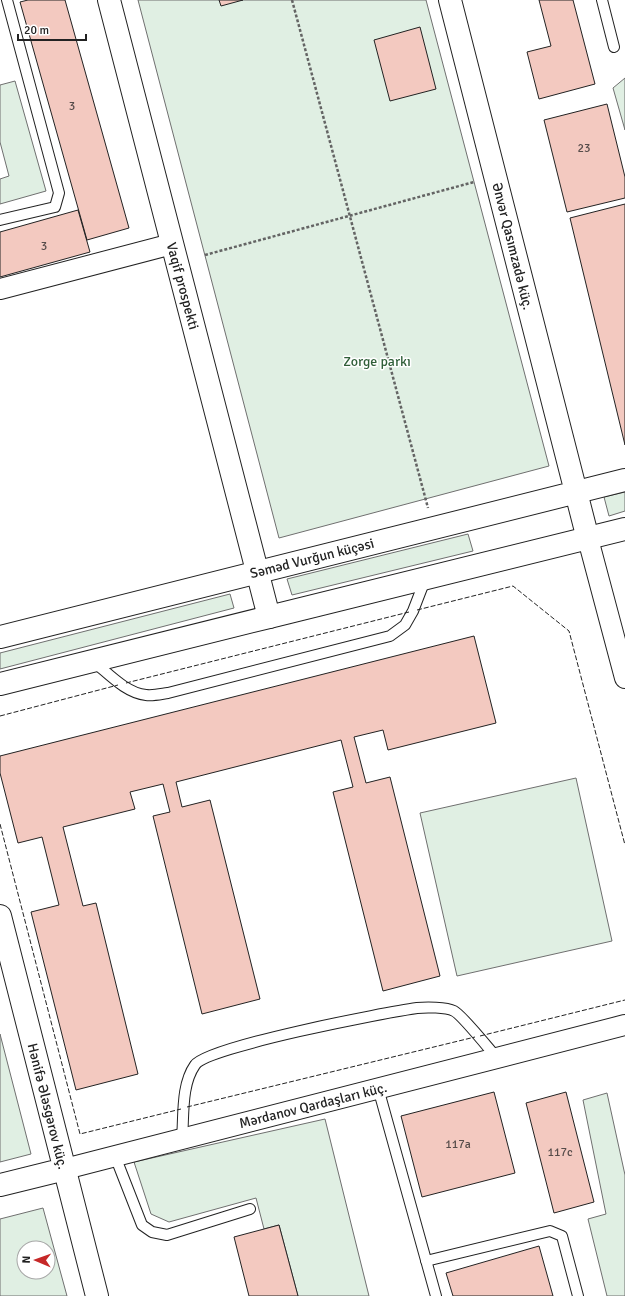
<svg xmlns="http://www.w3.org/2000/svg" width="625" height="1296" font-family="Signika,sans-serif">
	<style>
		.green { fill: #e0efe3; stroke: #6f6f6f; fill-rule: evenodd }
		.building { fill: #f3c9c0; stroke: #222 }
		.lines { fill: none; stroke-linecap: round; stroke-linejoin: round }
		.lane-casing { stroke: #222; stroke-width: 12 }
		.street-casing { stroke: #222; stroke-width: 22 }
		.secondary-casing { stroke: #222; stroke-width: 24 }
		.primary-casing { stroke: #222; stroke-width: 24 }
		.path { stroke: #646464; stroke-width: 2.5; stroke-dasharray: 3 2; stroke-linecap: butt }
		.lane { stroke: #fff; stroke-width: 10 }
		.street { stroke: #fff; stroke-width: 20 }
		.secondary { stroke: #fff; stroke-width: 22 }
		.primary { stroke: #fff; stroke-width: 22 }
		.fence { stroke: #222; stroke-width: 1; stroke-dasharray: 5 2; stroke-linecap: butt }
		.labels { text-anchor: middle; stroke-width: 3; stroke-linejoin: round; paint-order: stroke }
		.number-label { font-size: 12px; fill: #564c4a }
		.street-label { font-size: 14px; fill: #222; stroke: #fff }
		.park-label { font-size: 14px; fill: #2f5e38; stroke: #fff }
	</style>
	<rect width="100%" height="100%" fill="#fff"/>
	<path class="green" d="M138,0H426L549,466L279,538Z
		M625,78V130L613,88Z
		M15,81L46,191L0,204V179L9,176L0,142V85Z
		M625,492V511L609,516L604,497Z
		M468,534L473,551L292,595L287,579Z
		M230,594L234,608L0,669V653Z
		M576,778L612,941L457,976L420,813Z
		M0,1034L31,1154L0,1162Z
		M607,1093L625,1175V1296H607L588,1219L606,1214L583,1100Z
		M325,1119L369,1296H298L279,1225L264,1229L256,1198L169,1222L151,1214L134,1162Z
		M43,1208L67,1296H0V1219ZM24,1248H48V1272H24Z"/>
	<path class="building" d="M28,0H65L129,228L87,240L20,2Z
		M219,0H243L221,6Z
		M539,0H573L595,84L539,99L527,52L551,46Z
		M420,27L436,89L390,101L374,40Z
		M607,104L625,177V198L567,212L544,120Z
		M625,204V445L570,218Z
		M78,210L90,252L0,277V232Z
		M474,636L496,723L388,750L383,730L354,737L366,783L390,777L440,976L383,991L333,792L353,787L341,740L176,782L182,807L210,800L260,999L202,1014L153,816L170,812L163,784L130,792L135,809L63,827L83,906L96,903L138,1074L76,1090L31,912L59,905L42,837L18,843L0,773V756Z
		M494,1092L515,1173L422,1197L401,1116Z
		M566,1092L594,1202L554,1213L526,1103Z
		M279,1225L298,1296H249L234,1237Z
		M539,1246L553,1296H453L446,1273Z"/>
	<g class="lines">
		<g class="lane-casing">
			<path id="lane" d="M602,0L614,47
				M0,220L55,207L59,193L7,0
				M94,662C109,674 126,693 146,695C153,696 161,694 168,693L390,636L405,625L413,611L425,580
				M378,1088L436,1296
				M182,1139C184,1115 181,1085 195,1065C206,1047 387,1012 417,1008C426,1007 446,1007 454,1011C462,1015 489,1049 497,1058
				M115,1156L142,1225L152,1232L167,1235L250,1209
				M426,1261L550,1231L562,1236L578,1296"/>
		</g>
		<g class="street-casing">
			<path id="street" d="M0,289L172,244
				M588,539L625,678
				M65,1169L625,1025"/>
		</g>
		<g class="secondary-casing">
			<path id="secondary" d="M450,0L588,539
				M0,637L625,480
				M0,684L269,617
				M0,916L97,1296
				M0,1185L65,1169"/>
		</g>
		<g class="primary-casing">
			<path id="primary" d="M109,0L269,617L625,529"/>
		</g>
		<path class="path" d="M292,0L428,508
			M205,255L474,182"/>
		<use href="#lane" class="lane"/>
		<use href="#street" class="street"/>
		<use href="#secondary" class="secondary"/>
		<use href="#primary" class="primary"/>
		<path class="fence" d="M417,610L513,586L569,631L625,845
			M126,683L409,612
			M0,716L118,685
			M0,824L80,1134L181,1109
			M480,1036L625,1000
			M187,1107L475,1037"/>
	</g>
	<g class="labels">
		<g class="number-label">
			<text x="72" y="110">3</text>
			<text x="584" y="152">23</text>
			<text x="44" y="250">3</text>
			<text x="458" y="1148">117a</text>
			<text x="560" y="1156">117c</text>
		</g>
		<g class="street-label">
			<text transform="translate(513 246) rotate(76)" y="5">Ənvər Qasımzadə küç.</text>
			<text transform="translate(183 286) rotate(75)" y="5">Vaqif prospekti</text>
			<text transform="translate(312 558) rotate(-14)" y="5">Səməd Vurğun küçəsi</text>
			<text transform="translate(313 1105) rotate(-14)" y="5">Mərdanov Qardaşları küç.</text>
			<text transform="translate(48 1106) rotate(76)" y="5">Hənifə Ələsgərov küç.</text>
		</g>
		<g class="park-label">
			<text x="377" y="366">Zorge parkı</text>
		</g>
	</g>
	<g transform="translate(36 1260) rotate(272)"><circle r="19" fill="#ffffff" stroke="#a7a7a7"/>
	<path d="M0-3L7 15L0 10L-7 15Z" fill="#c62828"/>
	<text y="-6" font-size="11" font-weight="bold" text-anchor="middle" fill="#222222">N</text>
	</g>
	<path d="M18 34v6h68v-6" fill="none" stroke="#222222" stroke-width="2"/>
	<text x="24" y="34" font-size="12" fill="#222222" stroke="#ffffff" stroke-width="3" paint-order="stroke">20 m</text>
</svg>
